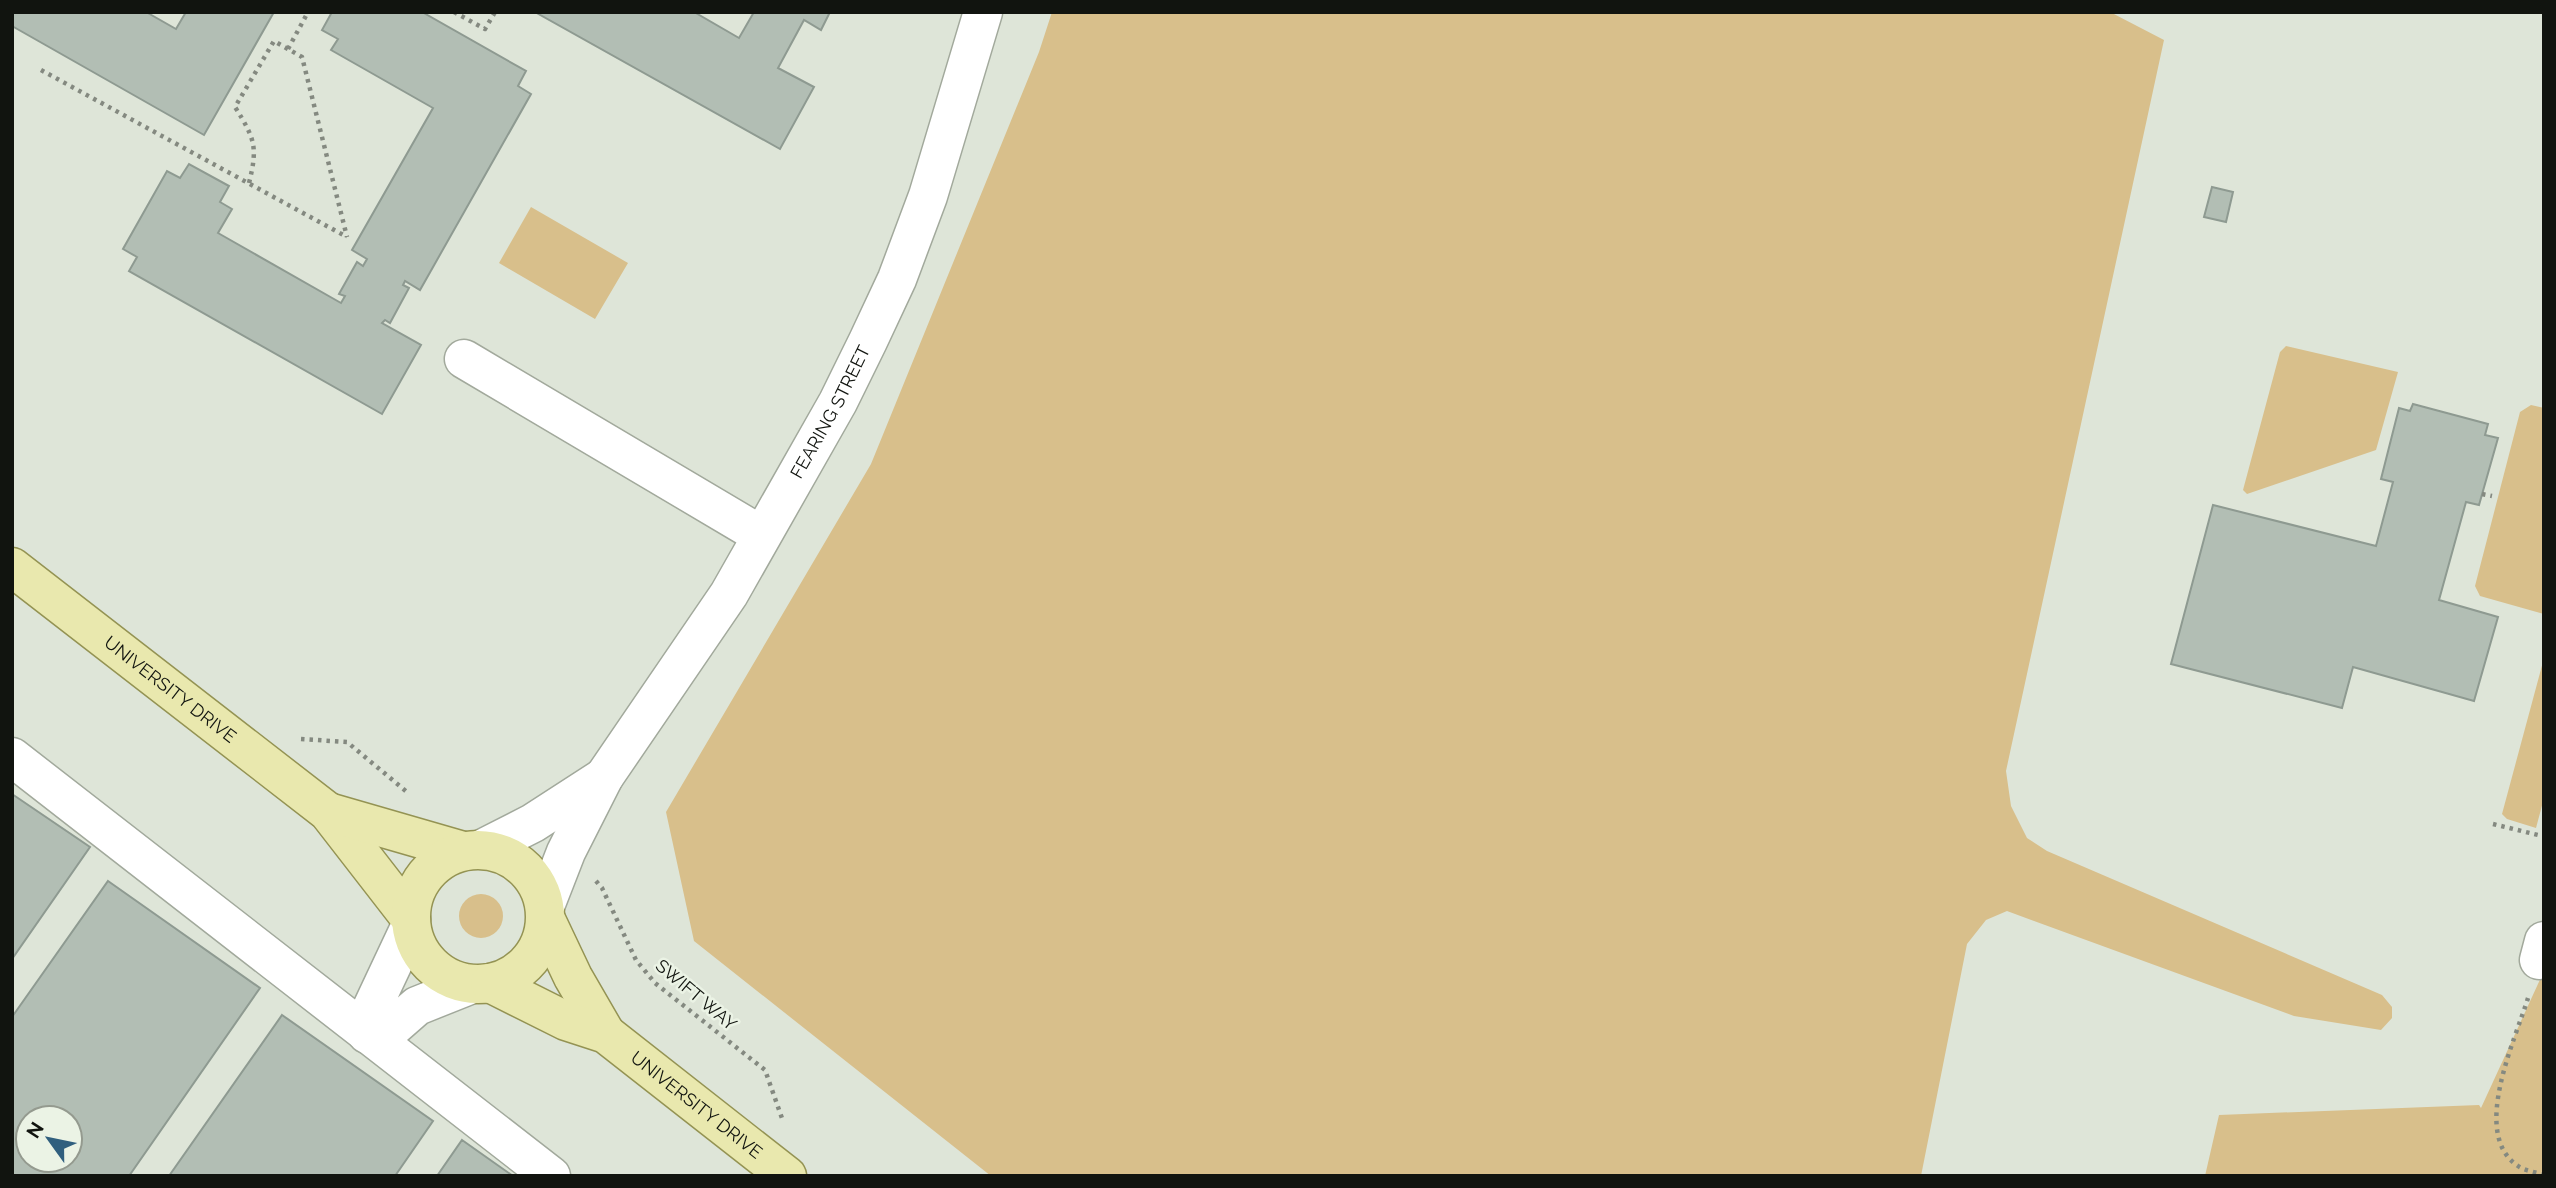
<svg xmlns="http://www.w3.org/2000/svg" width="2556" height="1188" font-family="Raleway,sans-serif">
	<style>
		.green { fill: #d8bf8b }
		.building { fill: #b2beb4; stroke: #8e9a91; stroke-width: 2; fill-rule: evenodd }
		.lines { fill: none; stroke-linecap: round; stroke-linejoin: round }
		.minor-casing { stroke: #a2a99c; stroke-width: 41 }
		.major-casing { stroke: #949353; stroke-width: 41 }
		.path { stroke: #848980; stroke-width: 4.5; stroke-dasharray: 3.5 5; stroke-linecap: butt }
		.minor { stroke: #fff; stroke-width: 38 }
		.major { stroke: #e9e8ae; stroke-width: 38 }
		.labels { text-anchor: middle; stroke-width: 5; stroke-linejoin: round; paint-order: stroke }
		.street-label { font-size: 18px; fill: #11140f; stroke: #ebf3e5 }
	</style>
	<rect width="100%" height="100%" fill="#dee5d8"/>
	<path class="green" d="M1052,12H2110L2164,40L2006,771L2011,806L2027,838L2047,851L2382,995L2392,1007V1018L2381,1030L2294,1016L2007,911L1986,920L1967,944L1921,1176H991L694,941L666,812L871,464L1039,52Z
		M531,207L628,263L595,319L499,263Z
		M2286,346L2398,372L2376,450L2247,494L2243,490L2280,352Z
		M2531,405L2544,408V614L2480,596L2475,586L2520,412Z
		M2544,658V798L2536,828L2507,819L2502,814Z
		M459 916a22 22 0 1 1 44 0a22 22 0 1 1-44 0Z
		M2544,971V1176H2205L2219,1115L2479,1105L2481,1108Z"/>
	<path class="building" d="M12,12H146L176,29L186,12H274L204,135L12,26Z
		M332,12H422L526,71L518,86L531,94L420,290L405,281L403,285L409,288L390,323L385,320L382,323L421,345L382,414L129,271L137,257L123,249L167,171L180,178L189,164L229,186L220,202L232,209L218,233L341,303L345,296L339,294L357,262L363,266L367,259L352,250L433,108L331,50L338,39L322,30Z
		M535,12H694L739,38L754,12H830L821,30L804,20L778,68L814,87L780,149Z
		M2212,187L2233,192L2226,222L2204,217Z
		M2413,404L2488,424L2485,435L2498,438L2479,505L2466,502L2439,600L2498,617L2474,701L2353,667L2342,708L2171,664L2213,505L2376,546L2393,482L2381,479L2399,408L2410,411Z
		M12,794L90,847L12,959Z
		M108,881L260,988L129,1176H12V1017ZM28,1118H70V1160H28Z
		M282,1015L433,1121L395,1176H169Z
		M462,1140L513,1176H437Z"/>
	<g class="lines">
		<g class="minor-casing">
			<g id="minor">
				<path d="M464,359L761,535"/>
				<path d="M12,757L551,1176"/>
				<path d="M482,849L533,823L604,777"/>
				<path id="s1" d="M545,906L566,852L604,777L729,594L838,402L868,341L897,279L928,196L983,12"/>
				<path d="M411,925L371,1010L367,1034L393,1027L417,1006L472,984"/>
				<path d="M2539,960L2544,941"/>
			</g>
		</g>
		<g class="major-casing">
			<g id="major">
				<path id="s2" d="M12,567L328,812L411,919"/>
				<path d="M328,812L463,851"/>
				<circle cx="478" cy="917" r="67"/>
				<path d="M546,920L573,977L606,1034"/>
				<path id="s3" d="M490,983L566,1021L606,1034L787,1176"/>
			</g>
		</g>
		<path class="path" d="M454,12L485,29L495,12
			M288,49L308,12
			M41,70L347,237
			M249,183C258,147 255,139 235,107L274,41L302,57L347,237
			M2482,494L2492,496
			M301,739L347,742L407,792
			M2493,824L2538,835
			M596,881L602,888L636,960L655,983L765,1070L783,1121
			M2528,998C2515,1041 2470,1134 2518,1166C2525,1171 2536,1172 2544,1175"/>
		<use href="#minor" class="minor"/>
		<use href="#major" class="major"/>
	</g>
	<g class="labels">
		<g class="street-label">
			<text dy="6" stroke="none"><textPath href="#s1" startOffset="572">FEARING STREET</textPath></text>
			<text dy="6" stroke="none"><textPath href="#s2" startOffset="200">UNIVERSITY DRIVE</textPath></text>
			<text transform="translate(696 995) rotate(40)" y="6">SWIFT WAY</text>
			<text dy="6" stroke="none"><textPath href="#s3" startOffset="242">UNIVERSITY DRIVE</textPath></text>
		</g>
	</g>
	<rect width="2556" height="1188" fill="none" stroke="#11140f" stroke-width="28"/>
	<g transform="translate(49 1139) rotate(303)"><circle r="33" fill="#ebf3e5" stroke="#949a8f" stroke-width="2"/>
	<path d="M0-5L12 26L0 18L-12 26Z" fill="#305f7e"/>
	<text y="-10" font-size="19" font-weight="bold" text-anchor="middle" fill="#11140f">N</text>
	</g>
</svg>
